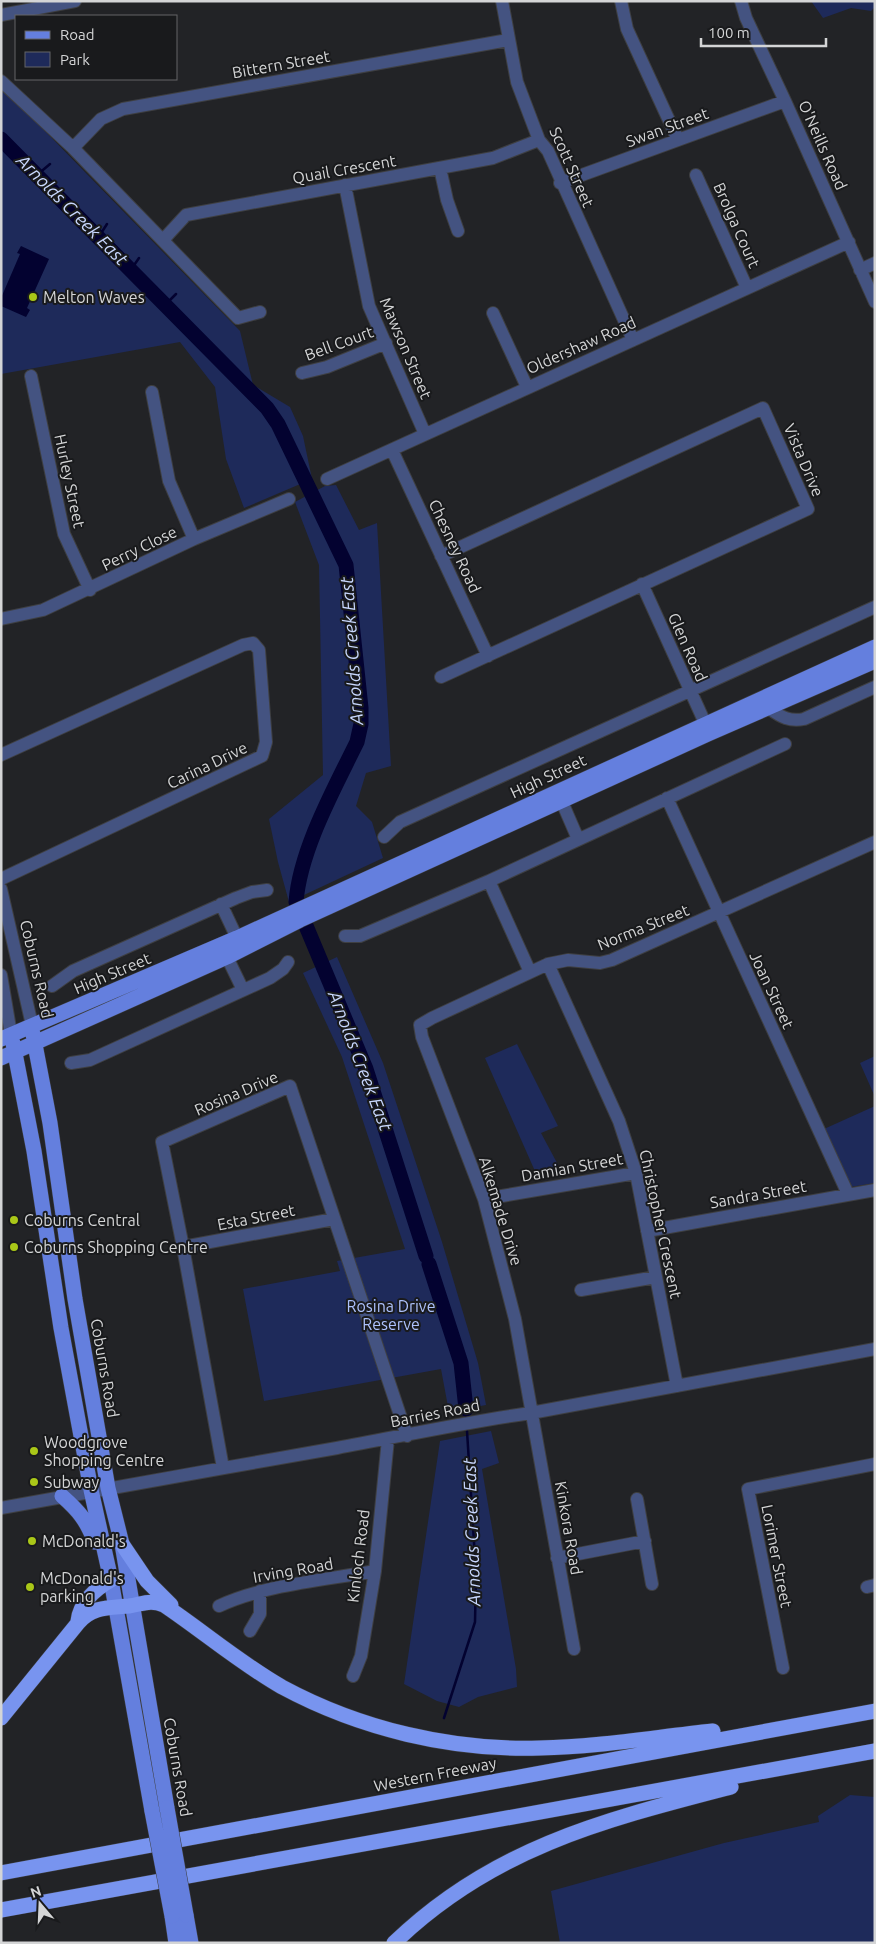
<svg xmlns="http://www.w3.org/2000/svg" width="876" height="1944" font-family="Ubuntu,sans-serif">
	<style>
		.green { fill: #1e2a5a }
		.water { fill: #030230 }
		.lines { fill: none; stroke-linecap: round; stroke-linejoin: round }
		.stream { stroke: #030230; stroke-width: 2.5 }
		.river { stroke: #030230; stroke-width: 15 }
		.minor-casing { stroke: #3e3f42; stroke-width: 14 }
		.major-casing { stroke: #3e3f42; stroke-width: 16 }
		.highway-casing { stroke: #3e3f42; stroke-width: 16 }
		.minor { stroke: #445381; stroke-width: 12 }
		.major { stroke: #647fde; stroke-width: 15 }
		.highway { stroke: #7894ef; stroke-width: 15 }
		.major-bridge-casing { stroke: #3e3f42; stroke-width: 16; stroke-linecap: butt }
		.major-bridge { stroke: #647fde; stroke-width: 15 }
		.poi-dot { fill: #aac718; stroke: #191a1c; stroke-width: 2 }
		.labels { text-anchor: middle; stroke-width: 4; stroke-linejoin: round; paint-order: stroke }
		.street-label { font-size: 16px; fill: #d4d5d6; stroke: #191a1c }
		.poi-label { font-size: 16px; fill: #d4d5d6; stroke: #191a1c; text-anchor: start }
		.park-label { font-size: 16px; fill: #adc1fc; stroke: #191a1c }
		.water-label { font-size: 18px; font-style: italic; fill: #c8d7fe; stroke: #191a1c }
	</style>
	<rect width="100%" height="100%" fill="#222326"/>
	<path class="green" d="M811,1H875V7L871,11L851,8L823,18Z
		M1,86L240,331L253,385L290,407L303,436L312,479L244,508L226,459L215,387L180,342L1,374Z
		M336,485L359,530L377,523L391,766L366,773L356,806L372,822L383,858L289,902L278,862L269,819L323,775L319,565L295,502L325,486Z
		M337,957L383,1063L442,1242L478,1363L486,1405L449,1412L441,1369L264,1401L243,1289L340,1271L337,1261L405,1249L342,1057L303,973Z
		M517,1044L558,1126L541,1133L564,1176L538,1178L485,1058Z
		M875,1056V1097L860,1063Z
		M875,1106V1183L850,1187L824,1129Z
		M491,1431L499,1463L482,1469L516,1669L517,1687L478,1697L459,1707L437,1701L404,1684L440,1441Z
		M850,1795L875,1797V1943H560L551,1891L724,1843L819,1822L818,1816Z"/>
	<path class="water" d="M21,246L49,259L27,308L30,310L26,317L1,306V298L20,254L17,253Z"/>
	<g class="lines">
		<path class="stream" d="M37,175L50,164
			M78,226L89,228
			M98,238L107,224
			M130,271L139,258
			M165,305L176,294
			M466,1409V1416
			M444,1718L475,1622L476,1574L467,1431"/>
		<path class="river" d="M1,139L267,408L278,424L346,565L361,708V724L357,742C334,789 300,850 296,902L366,1069L426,1256
			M429,1264L461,1363L466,1409"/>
		<g class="minor-casing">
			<path id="minor" d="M502,1L517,82L539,140L548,151L633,340
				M621,1L627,29L678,140
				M741,1L746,18L785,101L875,302
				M1,15L75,1
				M1,81L73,148L238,318L260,312
				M73,148L101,119L123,109L508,40
				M440,168L447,200L458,231
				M696,175L747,288
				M560,183L785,101
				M345,185L369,306L425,434
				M163,240L186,215L493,158L539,140
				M860,270L875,263
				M493,313L527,387
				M302,373L327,367L386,343
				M31,376L64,534L90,590
				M152,392L169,481L194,539
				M392,450L488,656
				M327,479L849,242
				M642,584L705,723
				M1,619L43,610L194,539L289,499
				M441,677L808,509L763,408L441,556
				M770,709C781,717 790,722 804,719L875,687
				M1,755L243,645L253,643L259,650L266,742L262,756L1,879
				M667,798L848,1194
				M562,802L578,839
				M384,837L400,822L875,607
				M489,881L530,972
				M1,889L32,1025
				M221,904L237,938
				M345,936H360L489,881L785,744
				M227,957L243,990
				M548,964L619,1121L636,1173L677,1386
				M1,975L11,1034
				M52,986L73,971L236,898L252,892L267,890
				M71,1063L90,1060L270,978L283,969L288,962
				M484,1199L636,1173
				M647,1231L875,1190
				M183,1247L334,1219
				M581,1290L656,1277
				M223,1468L183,1247L162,1142L290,1086L407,1436
				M637,1499L652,1584
				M1,1508C113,1487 225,1468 337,1448C402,1436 466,1422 531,1413L875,1349
				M557,1558L645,1541
				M867,1587L875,1585
				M219,1606C263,1585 326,1580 375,1571
				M250,1631L260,1614V1591
				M574,1649L515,1319L484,1199L422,1037L420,1025L432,1018L548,964L568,960L600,963L612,960L875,842
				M783,1668L748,1489L875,1464
				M353,1676L361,1656L375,1571L388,1439"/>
		</g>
		<g class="major-casing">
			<path id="major" d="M33,1034L50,1123L75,1299L108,1488L122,1544L167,1808
				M1,1039L237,938L875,647
				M13,1043L34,1151L61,1328L91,1490L111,1580L152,1811
				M1,1058L227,957L300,920L708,734L875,661
				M62,1496C80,1512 86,1520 95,1542
				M186,1915L191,1943
				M172,1916L176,1943"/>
		</g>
		<g class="highway-casing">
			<path id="highway" d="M122,1544L147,1581L171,1605
				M78,1621C80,1603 95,1589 111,1580
				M1,1718L78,1623C92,1606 109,1608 129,1606C143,1604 150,1599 164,1605C204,1632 240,1663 282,1687C360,1729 452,1751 540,1748C598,1747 655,1737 713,1731
				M1,1873L875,1711
				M1,1910L875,1751
				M394,1943C492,1848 604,1820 731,1787"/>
		</g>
		<use href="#minor" class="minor"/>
		<use href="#major" class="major"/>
		<use href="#highway" class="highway"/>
		<g class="major-bridge-casing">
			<path id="major-bridge" d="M167,1808L186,1915
				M152,1811L172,1916"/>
		</g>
		<use href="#major-bridge" class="major-bridge"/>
	</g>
	<g class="poi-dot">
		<circle cx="33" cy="297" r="5"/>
		<circle cx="14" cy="1220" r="5"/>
		<circle cx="14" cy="1247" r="5"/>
		<circle cx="34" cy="1451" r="5"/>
		<circle cx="34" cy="1482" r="5"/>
		<circle cx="32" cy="1541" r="5"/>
		<circle cx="30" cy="1587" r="5"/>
	</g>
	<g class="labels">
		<g class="street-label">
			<text transform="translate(281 64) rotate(-10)" y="6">Bittern Street</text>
			<text transform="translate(667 127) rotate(-20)" y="6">Swan Street</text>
			<text transform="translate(823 145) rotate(66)" y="6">O'Neills Road</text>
			<text transform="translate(572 167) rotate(66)" y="6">Scott Street</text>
			<text transform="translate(344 169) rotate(-10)" y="6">Quail Crescent</text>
			<text transform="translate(737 225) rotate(66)" y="6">Brolga Court</text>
			<text transform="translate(339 343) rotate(-20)" y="6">Bell Court</text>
			<text transform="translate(581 345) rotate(-24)" y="6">Oldershaw Road</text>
			<text transform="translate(406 348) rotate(67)" y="6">Mawson Street</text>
			<text transform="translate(804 460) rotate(67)" y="6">Vista Drive</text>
			<text transform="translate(70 481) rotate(78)" y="6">Hurley Street</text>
			<text transform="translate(455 546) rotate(65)" y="6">Chesney Road</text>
			<text transform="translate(139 548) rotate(-26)" y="6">Perry Close</text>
			<text transform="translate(688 647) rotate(66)" y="6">Glen Road</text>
			<text transform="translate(207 765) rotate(-26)" y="6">Carina Drive</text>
			<text transform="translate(548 776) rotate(-25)" y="6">High Street</text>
			<text transform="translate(643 927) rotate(-22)" y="6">Norma Street</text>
			<text transform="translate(37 969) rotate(77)" y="6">Coburns Road</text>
			<text transform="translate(112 973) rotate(-23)" y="6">High Street</text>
			<text transform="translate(772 990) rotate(65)" y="6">Joan Street</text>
			<text transform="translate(236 1093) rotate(-23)" y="6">Rosina Drive</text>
			<text transform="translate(572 1167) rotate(-10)" y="6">Damian Street</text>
			<text transform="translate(758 1194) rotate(-10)" y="6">Sandra Street</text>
			<text transform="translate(501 1211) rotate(73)" y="6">Alkemade Drive</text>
			<text transform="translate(256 1217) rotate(-11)" y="6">Esta Street</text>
			<text transform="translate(661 1224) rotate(78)" y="6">Christopher Crescent</text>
			<text transform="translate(105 1368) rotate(80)" y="6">Coburns Road</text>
			<text transform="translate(435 1413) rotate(-11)" y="6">Barries Road</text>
			<text transform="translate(569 1528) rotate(80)" y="6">Kinkora Road</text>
			<text transform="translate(358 1556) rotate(-83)" y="6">Kinloch Road</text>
			<text transform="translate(777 1556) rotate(79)" y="6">Lorimer Street</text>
			<text transform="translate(293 1570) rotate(-10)" y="6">Irving Road</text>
			<text transform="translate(178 1767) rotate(80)" y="6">Coburns Road</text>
			<text transform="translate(435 1774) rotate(-11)" y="6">Western Freeway</text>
		</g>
		<g class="poi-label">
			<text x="43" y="303">Melton Waves</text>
			<text x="24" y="1226">Coburns Central</text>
			<text x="24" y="1253">Coburns Shopping Centre</text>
			<text x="44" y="1448">Woodgrove<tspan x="44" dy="18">Shopping Centre</tspan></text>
			<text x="44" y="1488">Subway</text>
			<text x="42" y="1547">McDonald's</text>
			<text x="40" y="1584">McDonald's<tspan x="40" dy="18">parking</tspan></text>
		</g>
		<g class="park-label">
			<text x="391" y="1312">Rosina Drive<tspan x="391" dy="18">Reserve</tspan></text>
		</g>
		<g class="water-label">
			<text transform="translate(72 210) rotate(45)" y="6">Arnolds Creek East</text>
			<text transform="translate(352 651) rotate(-94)" y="6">Arnolds Creek East</text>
			<text transform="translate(360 1061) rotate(69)" y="6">Arnolds Creek East</text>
			<text transform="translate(472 1532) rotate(-92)" y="6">Arnolds Creek East</text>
		</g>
	</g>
	<rect width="876" height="1944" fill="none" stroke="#d4d5d6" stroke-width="5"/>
	<rect x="15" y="15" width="162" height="65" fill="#191a1c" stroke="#646566"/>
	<rect x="25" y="31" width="25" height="8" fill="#647fde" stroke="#646566"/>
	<text x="60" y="40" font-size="15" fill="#d4d5d6">Road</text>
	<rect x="25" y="52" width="25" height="15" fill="#1e2a5a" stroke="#646566"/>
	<text x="60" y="65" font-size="15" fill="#d4d5d6">Park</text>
	<g transform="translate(40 1904) rotate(341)" stroke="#191a1c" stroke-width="4" paint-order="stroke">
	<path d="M0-4L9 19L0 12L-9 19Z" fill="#d4d5d6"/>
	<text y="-8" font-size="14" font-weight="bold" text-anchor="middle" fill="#d4d5d6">N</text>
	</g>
	<path d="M701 38v8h125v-8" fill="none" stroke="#d4d5d6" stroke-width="2.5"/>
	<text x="708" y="38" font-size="15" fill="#d4d5d6" stroke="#191a1c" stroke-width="4" paint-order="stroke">100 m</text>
</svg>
